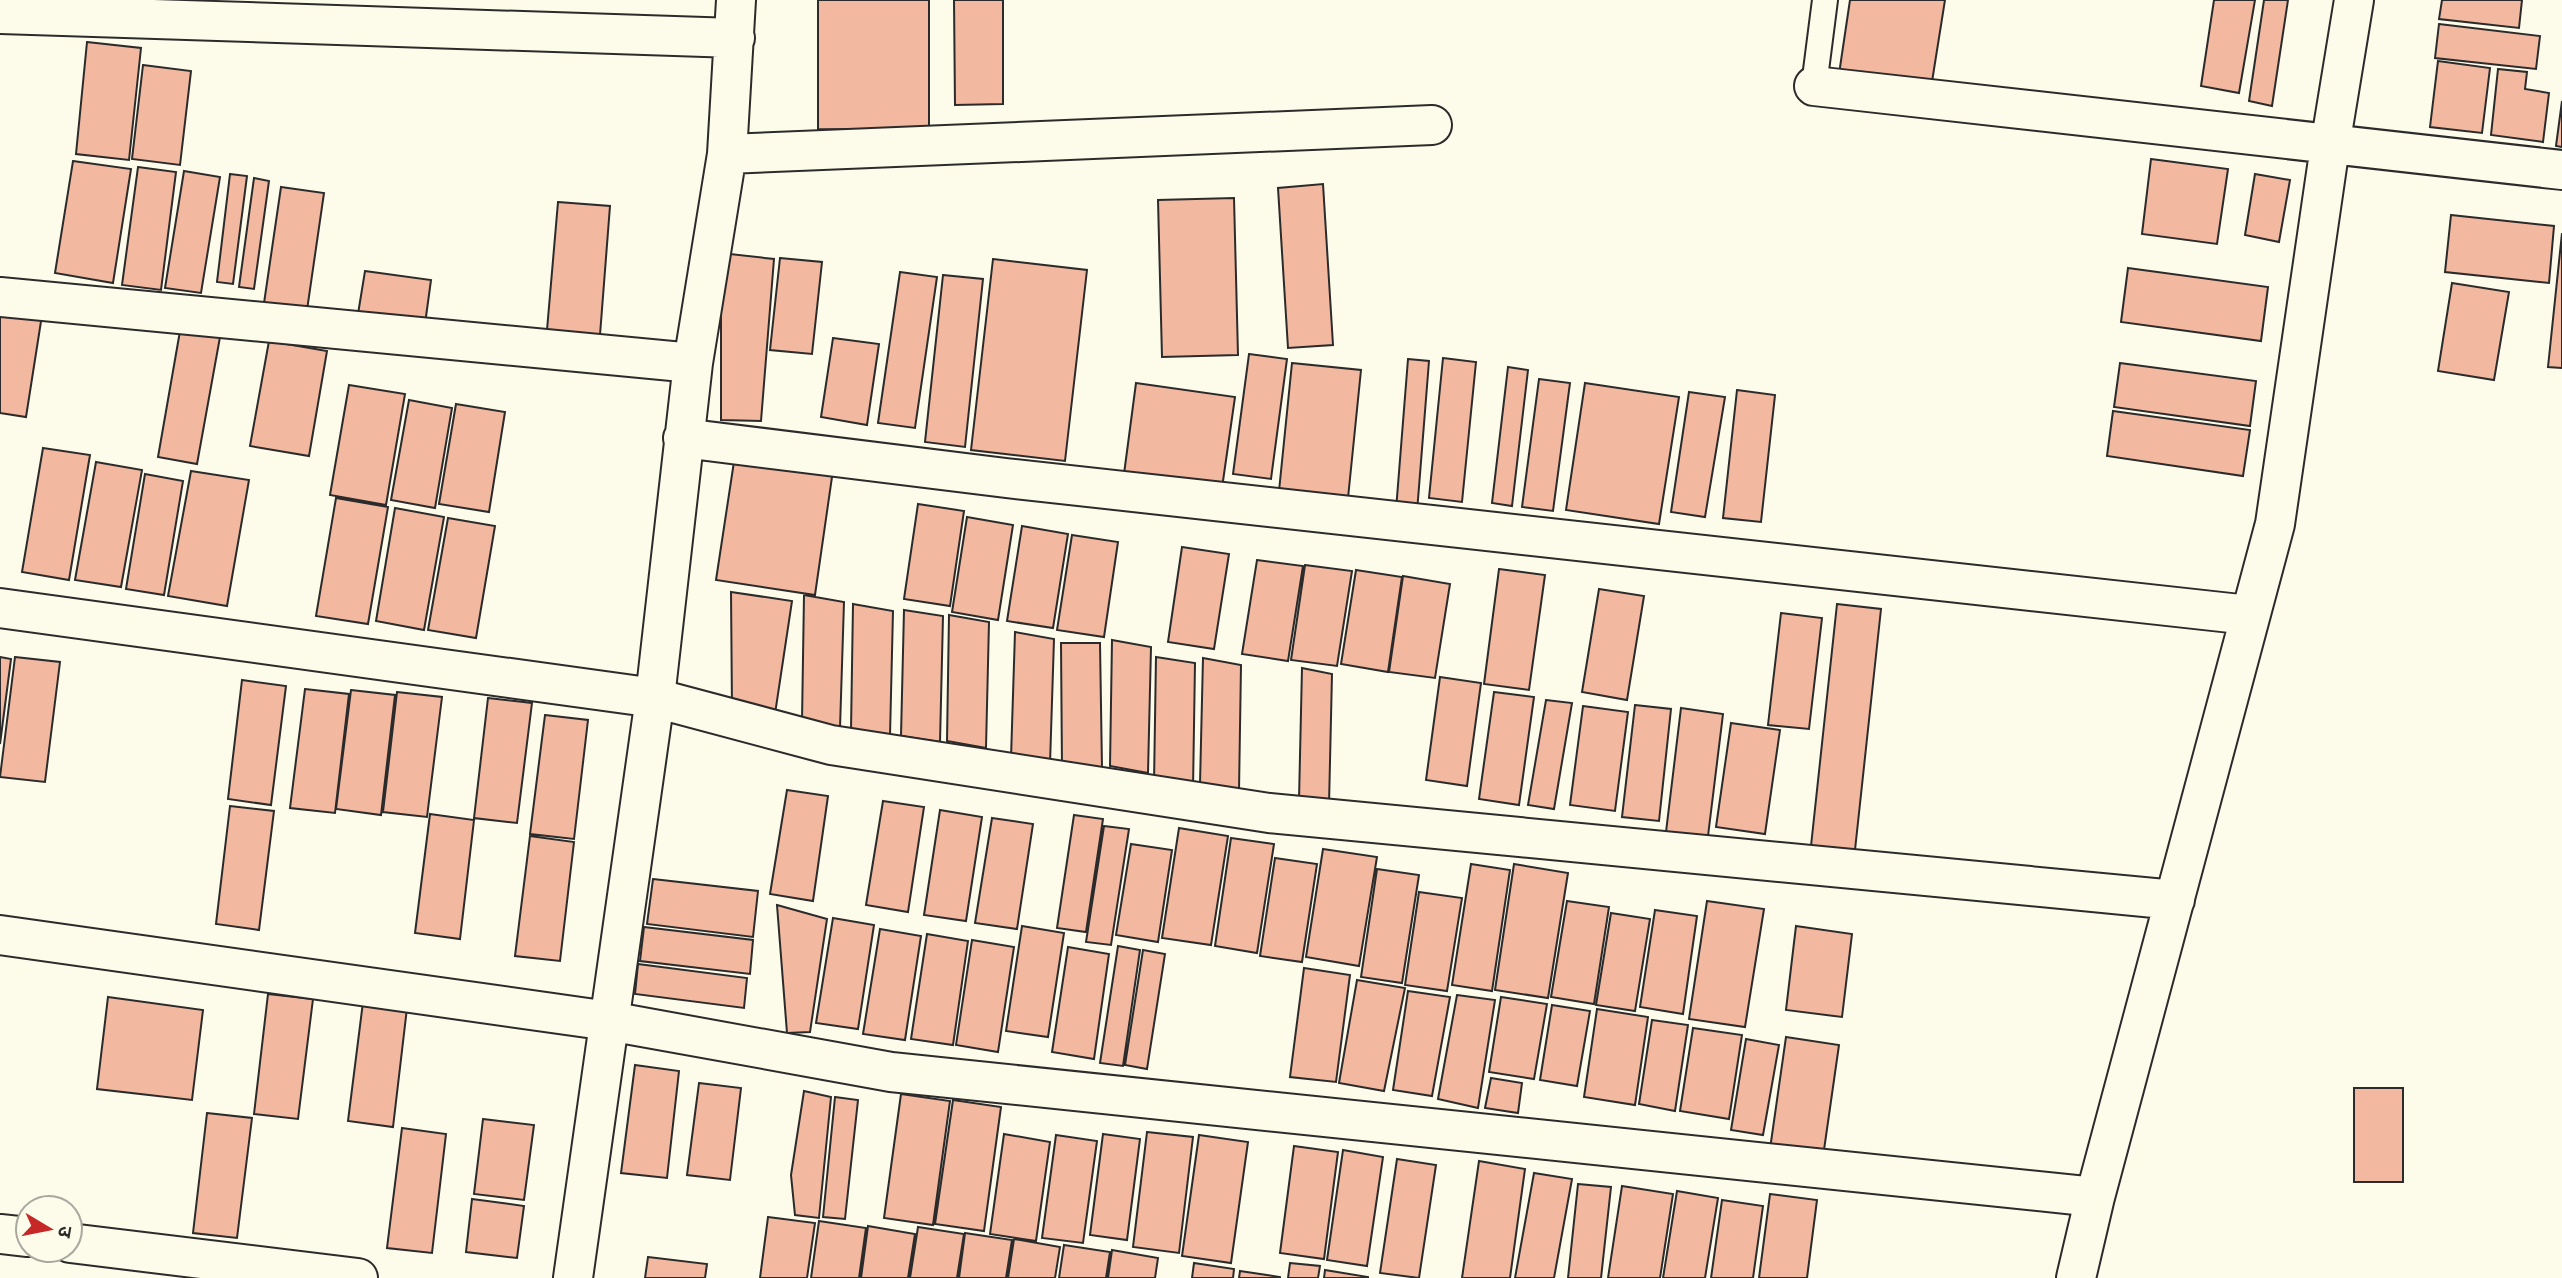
<svg xmlns="http://www.w3.org/2000/svg" width="2562" height="1278" font-family="Georgia,'Noto Sans Devanagari',serif">
	<style>
		.building { fill: #f2b8a0; stroke: #2b2b2b; stroke-width: 2 }
		.lines { fill: none; stroke-linecap: round; stroke-linejoin: round }
		.service-casing { stroke: #2b2b2b; stroke-width: 28 }
		.minor-casing { stroke: #2b2b2b; stroke-width: 42 }
		.service { stroke: #fdfbea; stroke-width: 24 }
		.minor { stroke: #fdfbea; stroke-width: 38 }
	</style>
	<rect width="100%" height="100%" fill="#fdfbea"/>
	<path class="building" d="M818,0H929V130L818,129Z
		M954,0H1003V104L955,105Z
		M1850,0H1945L1931,88L1839,74Z
		M2214,0H2255L2239,93L2201,86Z
		M2264,0H2288L2272,106L2249,101Z
		M2442,0H2522L2519,28L2439,19Z
		M2439,24L2540,36L2536,69L2435,58Z
		M87,42L141,48L129,160L76,154Z
		M2438,61L2490,68L2482,133L2430,127Z
		M143,65L191,71L180,165L132,159Z
		M2498,69L2527,72L2525,89L2549,93L2543,142L2491,135Z
		M2562,101V147L2556,146Z
		M2151,159L2228,169L2217,244L2142,234Z
		M73,161L131,169L113,283L55,273Z
		M138,167L176,172L161,290L122,285Z
		M184,171L220,177L201,293L165,288Z
		M230,174L247,176L233,284L217,282Z
		M2255,174L2290,180L2279,242L2245,235Z
		M254,178L269,181L254,289L239,287Z
		M1323,184L1333,345L1288,348L1278,188Z
		M281,187L324,193L306,317L263,310Z
		M1234,198L1238,355L1162,357L1158,200Z
		M558,202L610,206L600,335L547,330Z
		M2451,215L2554,226L2549,283L2445,272Z
		M2562,233V368L2548,367Z
		M721,253L774,259L761,421L721,420Z
		M780,258L822,262L812,354L770,350Z
		M993,259L1087,270L1065,461L971,450Z
		M2128,268L2268,287L2261,341L2121,322Z
		M365,271L431,280L425,324L358,314Z
		M900,272L937,277L915,428L878,423Z
		M943,275L983,279L965,447L925,442Z
		M2452,283L2509,292L2494,380L2438,371Z
		M0,308L42,315L26,417L0,413Z
		M180,331L220,337L197,464L158,457Z
		M833,338L879,344L867,425L821,417Z
		M269,341L327,351L309,456L250,446Z
		M1249,354L1287,359L1271,479L1233,474Z
		M1443,358L1476,362L1462,502L1429,498Z
		M1408,359L1429,361L1417,512L1396,510Z
		M1292,363L1361,370L1348,498L1279,491Z
		M2120,363L2256,381L2250,426L2114,407Z
		M1508,367L1528,370L1512,506L1492,503Z
		M1539,379L1570,383L1553,511L1522,507Z
		M1136,383L1235,397L1222,488L1124,474Z
		M1585,383L1679,397L1659,524L1566,510Z
		M349,385L405,394L386,505L330,495Z
		M1737,390L1775,395L1761,522L1723,518Z
		M1689,392L1725,397L1705,517L1671,512Z
		M409,400L452,408L435,508L391,500Z
		M456,404L505,412L489,512L439,504Z
		M2113,411L2250,430L2243,476L2107,456Z
		M43,448L90,455L69,580L22,572Z
		M735,455L833,470L815,595L716,580Z
		M96,462L142,470L121,587L75,580Z
		M191,471L249,480L227,606L168,596Z
		M145,474L183,481L164,595L126,589Z
		M336,498L388,507L368,624L316,616Z
		M918,504L964,511L950,606L904,599Z
		M395,508L444,517L424,630L376,621Z
		M967,517L1013,525L998,620L952,612Z
		M448,518L495,526L476,638L428,630Z
		M1022,526L1068,534L1053,628L1007,621Z
		M1072,535L1118,542L1104,637L1057,630Z
		M1182,547L1229,554L1214,649L1168,642Z
		M1257,560L1303,566L1288,661L1242,654Z
		M1305,565L1352,571L1337,666L1291,660Z
		M1499,569L1545,575L1529,690L1484,684Z
		M1356,570L1402,577L1388,672L1341,664Z
		M1403,576L1450,584L1435,678L1389,672Z
		M1599,589L1644,596L1627,700L1582,692Z
		M731,592L792,601L775,714L732,709Z
		M804,595L844,602L840,728L802,721Z
		M853,604L893,611L890,736L851,730Z
		M1837,604L1881,609L1855,850L1811,846Z
		M904,610L943,616L940,742L901,736Z
		M1781,613L1822,618L1809,729L1768,725Z
		M949,615L989,622L986,748L947,741Z
		M1015,632L1054,639L1050,764L1011,758Z
		M1112,640L1151,647L1148,773L1110,766Z
		M1061,643H1100L1102,768L1062,769Z
		M0,657L11,659L0,744Z
		M15,657L60,662L45,782L0,777Z
		M1156,657L1195,663L1193,789L1154,783Z
		M1203,658L1241,665L1239,791L1200,784Z
		M1302,668L1332,674L1329,805L1299,800Z
		M1440,677L1481,683L1467,786L1426,780Z
		M242,680L286,686L271,805L228,799Z
		M305,689L349,694L335,813L290,808Z
		M351,690L395,695L381,815L336,809Z
		M397,692L442,697L427,817L383,812Z
		M1494,692L1534,697L1519,805L1479,799Z
		M488,698L532,703L517,823L474,818Z
		M1546,700L1572,703L1554,809L1528,805Z
		M1635,705L1671,709L1659,821L1622,817Z
		M1583,706L1628,712L1615,811L1570,805Z
		M1681,708L1723,714L1708,836L1666,832Z
		M545,715L588,720L574,839L530,834Z
		M1731,723L1780,730L1765,834L1716,827Z
		M787,790L828,796L813,901L770,894Z
		M883,801L924,807L908,912L866,905Z
		M230,806L274,811L259,930L216,924Z
		M940,810L982,817L966,921L924,915Z
		M430,814L474,820L460,939L415,933Z
		M1074,815L1103,819L1086,932L1057,928Z
		M992,818L1033,824L1017,929L975,923Z
		M1104,826L1129,829L1111,945L1086,942Z
		M1179,828L1228,836L1211,945L1162,938Z
		M530,836L574,842L560,961L515,956Z
		M1231,838L1274,844L1257,953L1215,946Z
		M1131,844L1172,850L1158,942L1116,935Z
		M1323,849L1377,857L1359,966L1306,957Z
		M1275,858L1317,864L1302,962L1260,956Z
		M1471,864L1510,870L1492,991L1452,985Z
		M1514,864L1568,873L1548,998L1495,990Z
		M1377,869L1419,875L1402,983L1361,977Z
		M653,879L758,891L753,937L647,924Z
		M1419,892L1462,898L1447,991L1405,985Z
		M1567,901L1609,907L1594,1004L1551,997Z
		M1707,901L1764,909L1745,1027L1689,1019Z
		M777,905L827,919L810,1032L787,1033Z
		M1655,910L1697,916L1683,1014L1640,1007Z
		M1611,913L1650,919L1635,1011L1596,1005Z
		M833,918L874,925L858,1029L816,1023Z
		M1022,926L1064,933L1048,1037L1006,1031Z
		M1796,926L1852,934L1842,1017L1786,1010Z
		M644,927L753,940L750,974L640,961Z
		M880,929L921,936L905,1040L863,1034Z
		M927,934L968,941L953,1045L911,1039Z
		M972,940L1014,947L998,1052L956,1045Z
		M1118,946L1140,950L1123,1066L1100,1063Z
		M1068,947L1109,954L1094,1059L1052,1052Z
		M1143,950L1165,954L1147,1069L1125,1065Z
		M638,964L747,978L744,1008L635,994Z
		M1304,968L1350,975L1336,1082L1290,1077Z
		M1357,980L1405,988L1384,1091L1339,1083Z
		M1408,991L1450,997L1432,1096L1393,1090Z
		M268,994L313,999L298,1119L254,1114Z
		M1457,995L1495,1000L1478,1108L1438,1099Z
		M108,997L203,1010L192,1100L97,1089Z
		M1501,997L1547,1004L1534,1079L1489,1072Z
		M363,1002L407,1008L393,1127L348,1121Z
		M1552,1005L1590,1011L1577,1086L1540,1080Z
		M1597,1009L1648,1017L1635,1105L1584,1097Z
		M1652,1020L1688,1025L1675,1111L1639,1104Z
		M1693,1028L1742,1035L1729,1119L1680,1111Z
		M1786,1037L1839,1045L1823,1157L1770,1149Z
		M1746,1039L1779,1045L1763,1135L1731,1130Z
		M635,1065L679,1071L667,1178L621,1173Z
		M1491,1078L1522,1083L1518,1113L1485,1108Z
		M699,1083L741,1088L730,1180L687,1175Z
		M2354,1088H2403V1182H2354Z
		M804,1091L831,1097L819,1218L795,1215L791,1175Z
		M901,1094L950,1101L933,1225L884,1218Z
		M835,1097L858,1100L845,1219L823,1217Z
		M953,1100L1001,1107L984,1231L935,1224Z
		M207,1113L252,1118L237,1238L193,1233Z
		M483,1119L534,1125L524,1200L474,1194Z
		M402,1128L446,1134L432,1253L387,1248Z
		M1147,1132L1193,1137L1179,1253L1133,1247Z
		M1004,1134L1050,1142L1036,1241L990,1234Z
		M1103,1134L1140,1139L1127,1240L1090,1235Z
		M1056,1135L1097,1141L1083,1243L1042,1238Z
		M1199,1135L1248,1142L1231,1263L1182,1256Z
		M1294,1146L1338,1152L1324,1259L1280,1253Z
		M1343,1150L1383,1157L1367,1266L1327,1260Z
		M1397,1159L1436,1165L1419,1278L1380,1273Z
		M1479,1161L1525,1169L1510,1278H1462Z
		M1534,1173L1572,1179L1554,1278H1515Z
		M1578,1184L1611,1187L1601,1278H1568Z
		M1622,1186L1673,1194L1660,1278H1608Z
		M1677,1191L1718,1198L1705,1278H1663Z
		M1770,1194L1817,1200L1807,1278H1759Z
		M472,1199L524,1206L517,1258L466,1252Z
		M1722,1200L1763,1206L1753,1278H1711Z
		M768,1217L815,1223L807,1278H760Z
		M819,1221L866,1228L859,1278H811Z
		M868,1226L915,1234L908,1278H861Z
		M918,1227L964,1234L957,1278H910Z
		M965,1233L1012,1240L1006,1278H959Z
		M1014,1239L1060,1247L1055,1278H1008Z
		M1064,1245L1110,1252L1106,1278H1059Z
		M1112,1250L1158,1258L1155,1278H1108Z
		M648,1257L707,1264L705,1278H645Z
		M1194,1263L1234,1269L1233,1278H1192Z
		M1290,1263L1320,1266L1318,1278H1288Z
		M1325,1270L1368,1277V1278H1324Z
		M1240,1271L1280,1277V1278H1239Z"/>
	<g class="lines">
		<g class="service-casing">
			<path id="service" d="M1814,86L1825,0"/>
		</g>
		<g class="minor-casing">
			<path id="minor" d="M0,14L735,38
				M1814,86L2562,170
				M727,154L1432,125
				M0,297L693,363
				M683,438L1006,478L2249,615
				M0,608L655,698L831,745L1269,813L2175,900
				M0,935L609,1021L891,1072L2095,1197
				M0,1234L28,1237
				M70,1243L358,1278
				M573,1278L655,698L693,363L727,154L736,0
				M2076,1278L2095,1197L2275,524L2330,146L2354,0"/>
		</g>
		<use href="#service" class="service"/>
		<use href="#minor" class="minor"/>
	</g>
	<g transform="translate(49 1229) rotate(100)"><circle r="33" fill="#fdfbea" stroke="#a9a89e" stroke-width="2"/>
	<path d="M0-5L12 26L0 18L-12 26Z" fill="#c62828"/>
	<text y="-10" font-size="19" font-weight="bold" text-anchor="middle" fill="#2b2b2b">उ</text>
	</g>
</svg>
